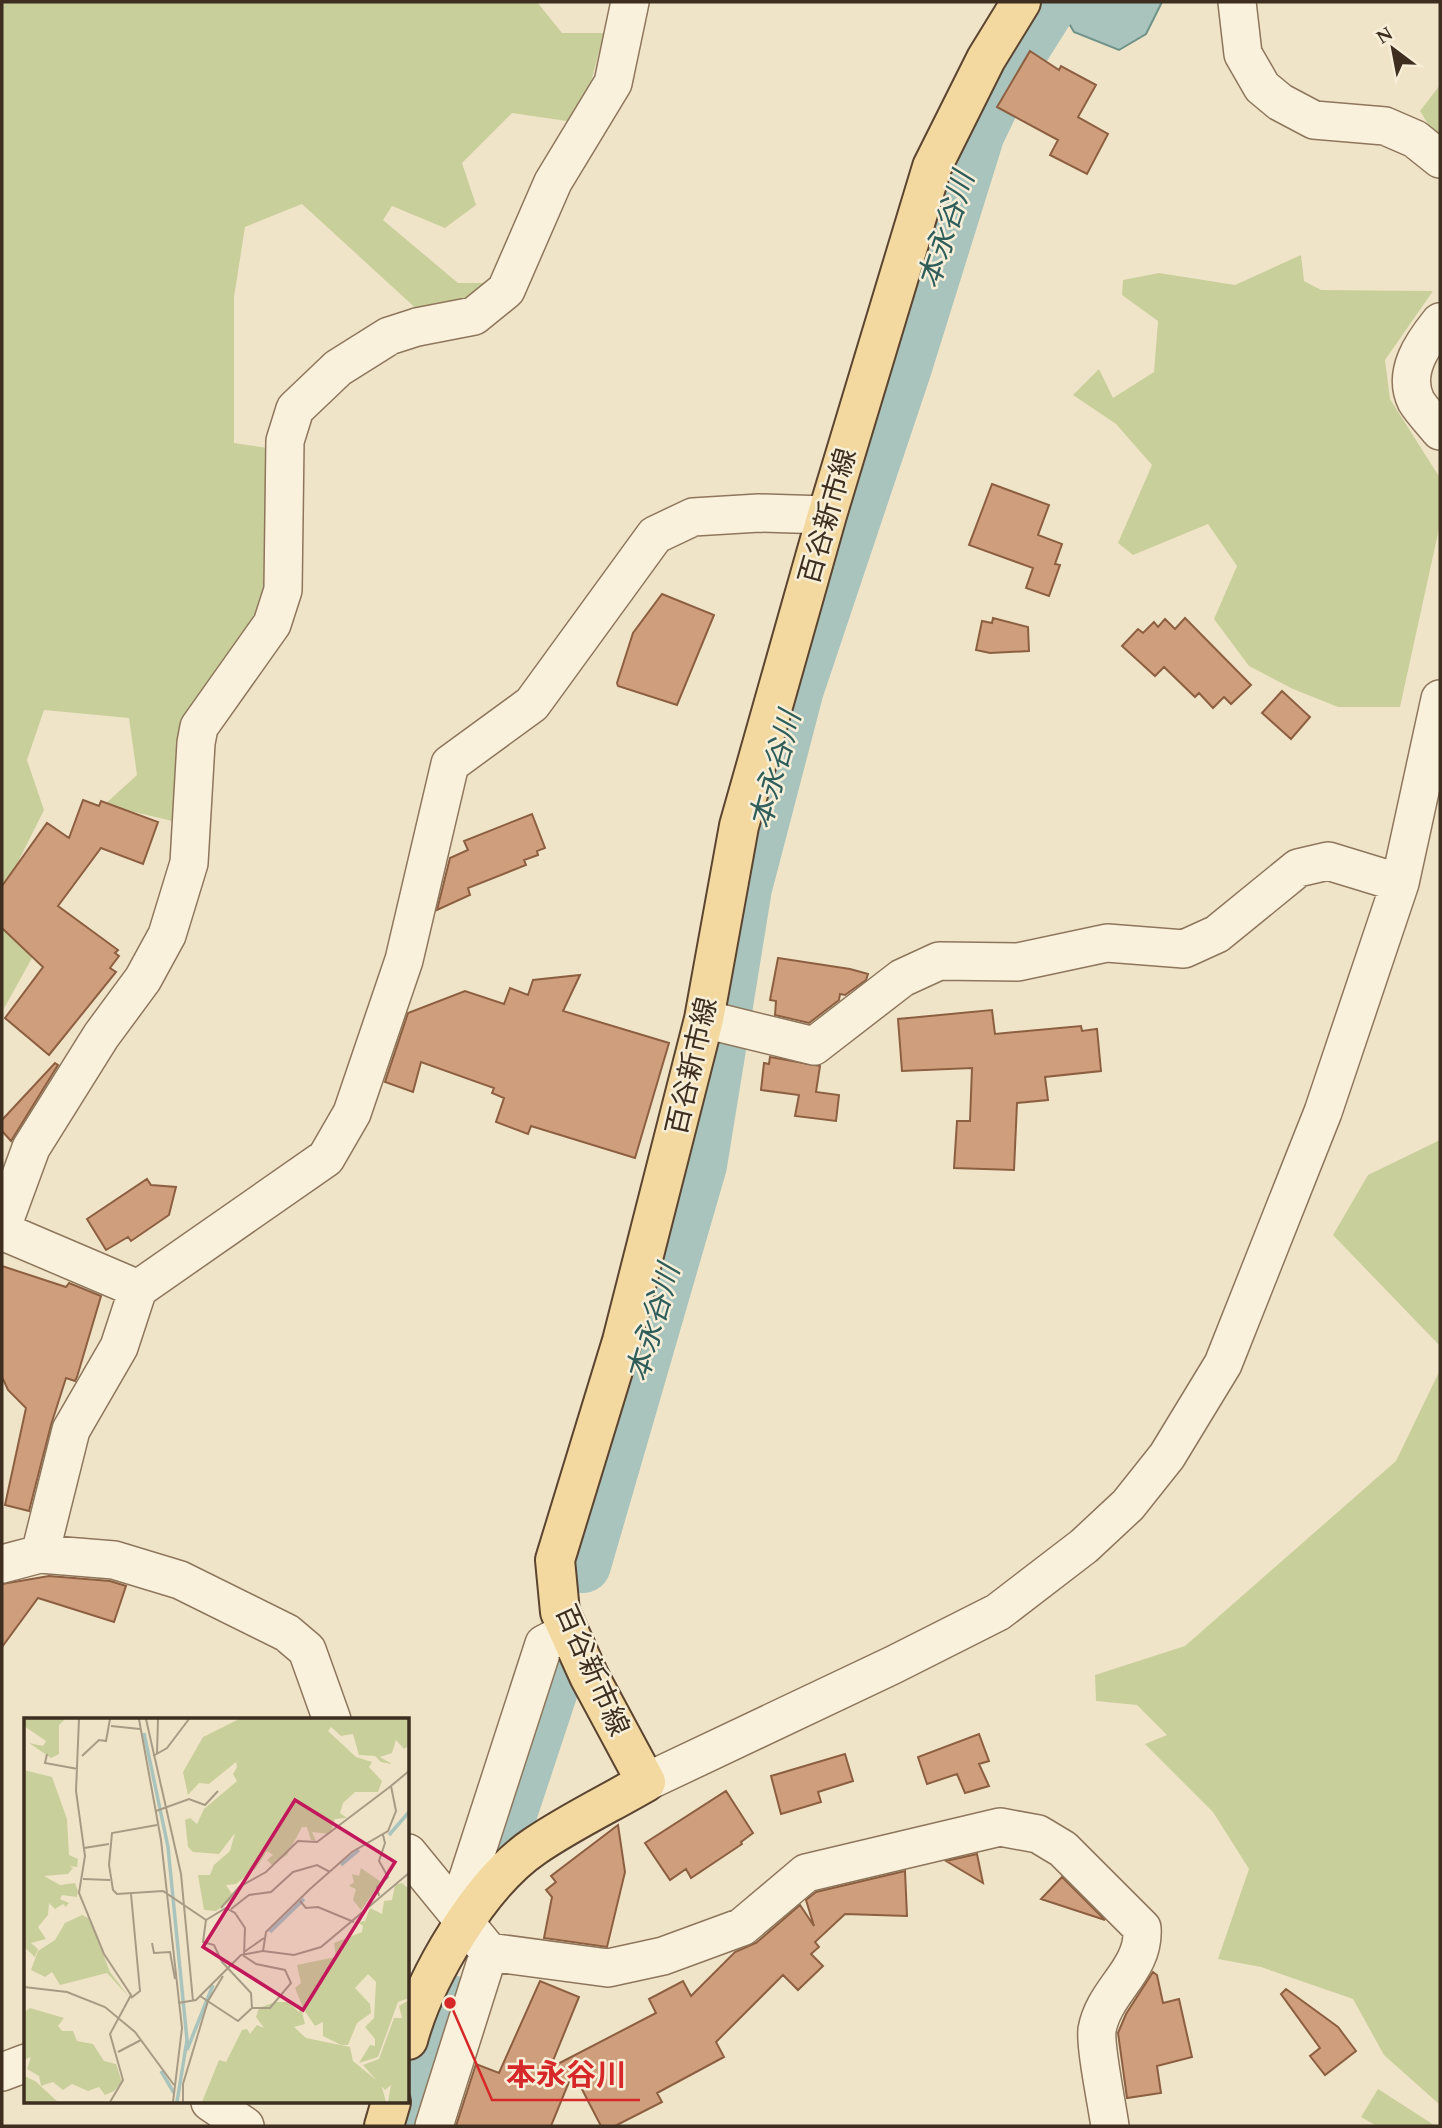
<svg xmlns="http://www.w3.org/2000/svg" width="1442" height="2128" font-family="Spectral,'Noto Sans JP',serif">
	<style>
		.green { fill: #c9cf9b }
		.water { fill: #a9c4bc; stroke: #6f938a; stroke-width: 2 }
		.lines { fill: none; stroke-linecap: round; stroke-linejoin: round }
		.river { stroke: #a9c4bc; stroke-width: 56 }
		.building { fill: #cf9f7d; stroke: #8d5f41; stroke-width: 2 }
		.minor-casing { stroke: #8d765c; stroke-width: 40 }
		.major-casing { stroke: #5b4430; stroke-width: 42 }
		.minor { stroke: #faf1dc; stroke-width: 37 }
		.major { stroke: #f3d9a0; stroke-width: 38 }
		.labels { text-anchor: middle; stroke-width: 5; stroke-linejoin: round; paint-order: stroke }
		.street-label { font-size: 28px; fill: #3d2e20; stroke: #f7eed8 }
		.water-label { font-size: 30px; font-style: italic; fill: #2f5d5a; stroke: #f7eed8 }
		.inset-river { fill: none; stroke: #a9c4bc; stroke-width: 3.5 }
		.inset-road { fill: none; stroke: #a89b85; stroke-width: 2 }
		.view { fill: #c2185b; fill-opacity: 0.15; stroke: #c2185b; stroke-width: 3.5 }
		.inset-edge { fill: none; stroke: #3d2e20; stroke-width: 3.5 }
		.leader { fill: none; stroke: #d62828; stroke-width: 2.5 }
		.callout-dot { fill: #d62828; stroke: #f7eed8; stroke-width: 2.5 }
		.callout-label { font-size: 30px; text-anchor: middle; font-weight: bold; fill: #d62828; stroke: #f7eed8; stroke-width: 5; stroke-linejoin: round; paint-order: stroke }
	</style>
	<rect width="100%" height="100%" fill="#f0e4c8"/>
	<path class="green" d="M2,2H537L562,33H604L580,123L512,113L462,163L476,205L445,228L392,206L383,220L458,283H488L473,301L421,313L302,204L245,227L234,297V443L274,449L272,579L236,666L181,823L104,805L137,775L129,718L44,710L27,760L44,810L2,894Z
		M1440,85V133L1436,137L1420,111Z
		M1301,255L1304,281L1321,290L1433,291L1385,360L1390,399L1440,478V524L1400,707H1338L1293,689L1249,666L1214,619L1237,566L1208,524L1133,555L1118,543L1152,465L1116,424L1073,395L1099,369L1113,398L1154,372L1158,321L1122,295L1123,280L1159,273L1235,285Z
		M2,919L32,958L2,1012Z
		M1440,1140V1346L1333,1235L1368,1175Z
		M1440,1370V2105L1384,2055L1353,1999L1261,1967L1218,1959L1249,1869L1213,1812L1145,1744L1167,1735L1137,1705L1096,1701L1095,1675L1185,1646L1396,1461Z
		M1378,2089L1431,2123L1435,2126H1377L1361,2117Z"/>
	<path class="water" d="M1072,2H1162L1146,34L1119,50L1074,32L1064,15Z"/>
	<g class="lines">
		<path class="river" d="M583,1565L699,1165L744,888L796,689L904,367L977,133L1005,75L1051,2
			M505,1826L554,1678
			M410,2126L450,2003"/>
	</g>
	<path class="building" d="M1030,51L1059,70L1061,66L1096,85L1078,117L1108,134L1087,174L1050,155L1058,140L997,107Z
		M992,484L1049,505L1038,535L1062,544L1055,564L1060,565L1049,596L1026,588L1033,568L969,545Z
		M662,594L714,615L677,705L618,686L617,683L633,633Z
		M993,618L1028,627L1029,651L990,653L976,650L982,621L992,623Z
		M1185,618L1251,685L1231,704L1224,697L1213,708L1199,693L1195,697L1164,667L1155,676L1122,646L1138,629L1143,633L1154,622L1158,627L1165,619L1175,629Z
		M1282,691L1310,717L1291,739L1262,713Z
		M83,800L99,806L101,801L158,822L143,864L101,848L58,906L118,950L115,953L119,956L110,968L116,972L49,1055L5,1018L43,967L2,928V886L47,823L69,838Z
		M532,814L545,848L537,851L538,855L524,860L526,865L468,888L470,895L437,910L450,858L468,850L464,841Z
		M778,958L850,969L868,974L866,980L845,995L840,994L839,1000L809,1023L775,1015L776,1001L770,1000Z
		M580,975L563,1011L669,1043L635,1158L531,1126L528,1134L496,1122L504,1098L492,1093L494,1088L421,1062L413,1092L385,1082L408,1013L465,991L504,1004L510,988L528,995L533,980Z
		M992,1010L995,1034L1081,1026L1082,1031L1097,1029L1101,1071L1045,1077L1048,1100L1017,1103L1014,1170L954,1168L957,1121H970L972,1068L902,1071L898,1019Z
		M770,1057L820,1066L816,1092L839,1095L836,1121L795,1116L799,1095L761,1090L764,1063L769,1064Z
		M55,1063L58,1065L11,1141L2,1131V1120Z
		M147,1179L151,1185L176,1187L169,1215L131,1241L128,1237L106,1250L87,1219Z
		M2,1266L66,1287L69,1283L101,1296L77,1377L75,1381L66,1378L51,1425L29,1511L5,1505L26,1408L8,1390L2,1377Z
		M49,1576L110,1581L126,1586L114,1622L38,1598L2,1647V1584Z
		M979,1734L989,1761L979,1764L989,1786L965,1793L957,1774L927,1784L918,1757Z
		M845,1754L853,1781L818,1792L821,1802L781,1814L771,1776Z
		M726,1791L753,1833L741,1842L742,1844L691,1878L686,1869L670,1880L645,1843Z
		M618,1825L625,1872L607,1947L544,1938L552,1897L546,1890L556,1882L551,1876Z
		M977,1854L983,1883L946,1861Z
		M905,1871L907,1916L845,1914L815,1942L819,1947L811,1954L823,1966L798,1990L783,1975L716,2042L724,2057L657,2093L662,2102L615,2126H601L573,2072L551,2126H456L476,2064L499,2073L540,1981L579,1997L550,2068L656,2013L649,1999L683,1981L691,1996L735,1952L756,1943L800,1905L814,1926L806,1900L816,1892Z
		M1062,1877L1105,1920L1041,1899Z
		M1153,1972L1157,1975L1163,2003L1179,1999L1192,2057L1157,2066L1161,2093L1127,2098L1118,2033L1126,2014Z
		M1286,1989L1338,2027L1356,2051L1325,2075L1310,2056L1320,2048L1281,1994Z"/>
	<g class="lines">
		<g class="minor-casing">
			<path id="minor" d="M1237,2L1243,54L1262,87L1280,102L1314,120L1385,126L1415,139L1440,159
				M1440,322C1423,343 1402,372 1416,401C1422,411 1433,422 1440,431
				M704,1019L814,1046L902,978L939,961L1018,962L1107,943L1184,949L1217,934L1298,868L1328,861L1400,883
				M2,1227L31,1148L101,1036L143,979L167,935L189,863L196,743L199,727L272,624L283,590L285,441L295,409L338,368L389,336L417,327L474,316L506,290L553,182L613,83L630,2
				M2,1231L138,1289
				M40,1554L71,1430L119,1347L138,1289L326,1158L352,1113L404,960L450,764L532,704L655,535L693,517L759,513L827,515
				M2,1564L40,1554L114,1560L180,1580L287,1633L307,1650L332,1720
				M646,1782L893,1665L998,1612L1084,1546L1128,1505L1167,1456L1223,1364L1323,1112L1400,883L1440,699
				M408,1853L489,1952L608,1968L663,1956L742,1927L806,1873L1000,1827L1038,1834L1063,1849L1142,1928C1145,1970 1104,1990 1097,2030C1095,2047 1107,2105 1110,2126
				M457,1912L544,1644L569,1631
				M2,2072L26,2063
				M210,2102L245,2126
				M434,2126L489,1952"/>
		</g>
		<g class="major-casing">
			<path id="major" d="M408,2040C425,1977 480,1883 535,1846C570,1822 610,1803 646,1782L589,1676L560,1612L555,1560L622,1341L704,1019L739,826L827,515L932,167L986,59L1021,2
				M384,2126L391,2102"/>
		</g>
		<use href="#minor" class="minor"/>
		<use href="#major" class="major"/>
	</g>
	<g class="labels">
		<g class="street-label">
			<text transform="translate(827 516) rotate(-74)" y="10">百谷新市線</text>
			<text transform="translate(691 1066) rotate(-77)" y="10">百谷新市線</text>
			<text transform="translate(593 1670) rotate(66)" y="10">百谷新市線</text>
		</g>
		<g class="water-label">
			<text transform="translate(946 230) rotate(-72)" y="10">本永谷川</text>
			<text transform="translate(775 770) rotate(-75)" y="10">本永谷川</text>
			<text transform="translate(653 1323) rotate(-74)" y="10">本永谷川</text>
		</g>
	</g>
	<g transform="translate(24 1718)">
		<rect width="385" height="385" fill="#f0e4c8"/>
		<path d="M0,1H41L35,7V36L27,40L5,25L19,28L22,23L0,8ZM215,1H385V28L380,31L372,22L368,35L356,39L368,46L357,44L351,38L335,37L329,16L317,18L307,9L304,13L332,39L348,44L345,49L358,63L354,74H331L319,85L316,95L323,100L311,101L306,116L288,114L292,123L287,122L283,109H278L263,137L248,147L243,142L249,137L243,133L232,150L212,166L202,167L209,178L206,183L192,193L180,192L174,157H186L190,147L206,133L211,115L195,136L169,134L164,129L161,102L166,100L173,106L180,91L213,63L209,56L213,49L212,44L185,66L175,65L164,77L159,54L179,19ZM0,52L28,59L43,101L45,137L54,141L53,149L45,148L49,150L44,156L20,158L36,167L51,165L54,173L53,179L38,177L36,181L45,185L42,189L39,186L31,191L25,185L24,197L14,209L22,221L7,225L14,231L11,239L0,229ZM337,150L357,164L337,192L329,182L332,171L325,168L330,164L328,156L335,158ZM378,165L385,171V280L374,284L354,339L335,345L346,327L351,328V321L341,309L350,300L352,264L344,256L331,270L346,286L347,295L333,305L324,327H317L299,318V304L291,308L280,292L271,270L277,265L273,247L312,239L310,225L338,214L339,208L334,204L341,203L346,190L358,196L360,183L368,182L371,167ZM58,197L66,201L86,254L105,279L83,255L36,267L28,254L21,259L7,252L14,233L31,222L41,205ZM385,282V384H364L367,367L361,372L339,347L355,341L370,300H378L375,288ZM251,284H264L275,294L276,286L281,306L270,309L282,320L326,329L329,343L357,366L362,384H178L195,342L202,344L218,312L223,311L226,316L233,307L240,310L232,299L235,290ZM0,289L2,293L6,290L40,300L34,308L38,313H49L53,323L69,326L80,343L92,346L98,364L90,373L81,377L75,369L64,373L48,366L39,372L29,364L17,368L15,358L3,351L7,339L0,342ZM0,358L11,363L34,384H0Z" fill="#c9cf9b"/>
		<path class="inset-river" d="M120,15L144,129L163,322L153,384M365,117L385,94M317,147L335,132M246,214L280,181M163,332L189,267M137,353L150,375"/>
		<path class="inset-road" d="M55,1L52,73L61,138L55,175L80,236L107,277L86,316L99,362L86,384M115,1L137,122L158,310L149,384M122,1L157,156L169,283M87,8L116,11M23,36L21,45L54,51M133,36L134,1M58,38L75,22L82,23L86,1M129,38L143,30L165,1M132,93L165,81L181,87L194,73M133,107L88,115L85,147L89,172L93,176L139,173L182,202L179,224L190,227L198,244L227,275L228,290M60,130L85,126M59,161L86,162M107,176L116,273L107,280M355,178L353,169L364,159L355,143L361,125L359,117M276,183L282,190L294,189L330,204M197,190L215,169L242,154L274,123L293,124L367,68M207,191L225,177L247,174L269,154L293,147L306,154M128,225L130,235L146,234L151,261M239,233L270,237L297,229L385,155M220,234L240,220M0,269L43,274L81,289L111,314L150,367M176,278L214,303L228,290H246L267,265L261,252L232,246L220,238L221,210L211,195L202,190L182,202M154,285L172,282L217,237L239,233L242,214L286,171L328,134L364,113L372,93L367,68L385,53M94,334L117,322M159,384V366L184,283L199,258"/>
		<path class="view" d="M271,82L371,144L279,292L179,229Z"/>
		<rect width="385" height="385" class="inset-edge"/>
	</g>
	<path class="leader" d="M450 2003L492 2100H640"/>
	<circle class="callout-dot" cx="450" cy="2003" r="7"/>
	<g class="callout-label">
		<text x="566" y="2085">本永谷川</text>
	</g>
	<rect width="1442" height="2128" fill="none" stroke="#3d2e20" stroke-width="7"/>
	<g transform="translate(1393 49) rotate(328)" stroke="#f7eed8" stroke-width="5" paint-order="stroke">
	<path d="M0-5L12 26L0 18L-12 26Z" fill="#3d2e20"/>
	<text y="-10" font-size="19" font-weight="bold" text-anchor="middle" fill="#3d2e20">N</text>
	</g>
</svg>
